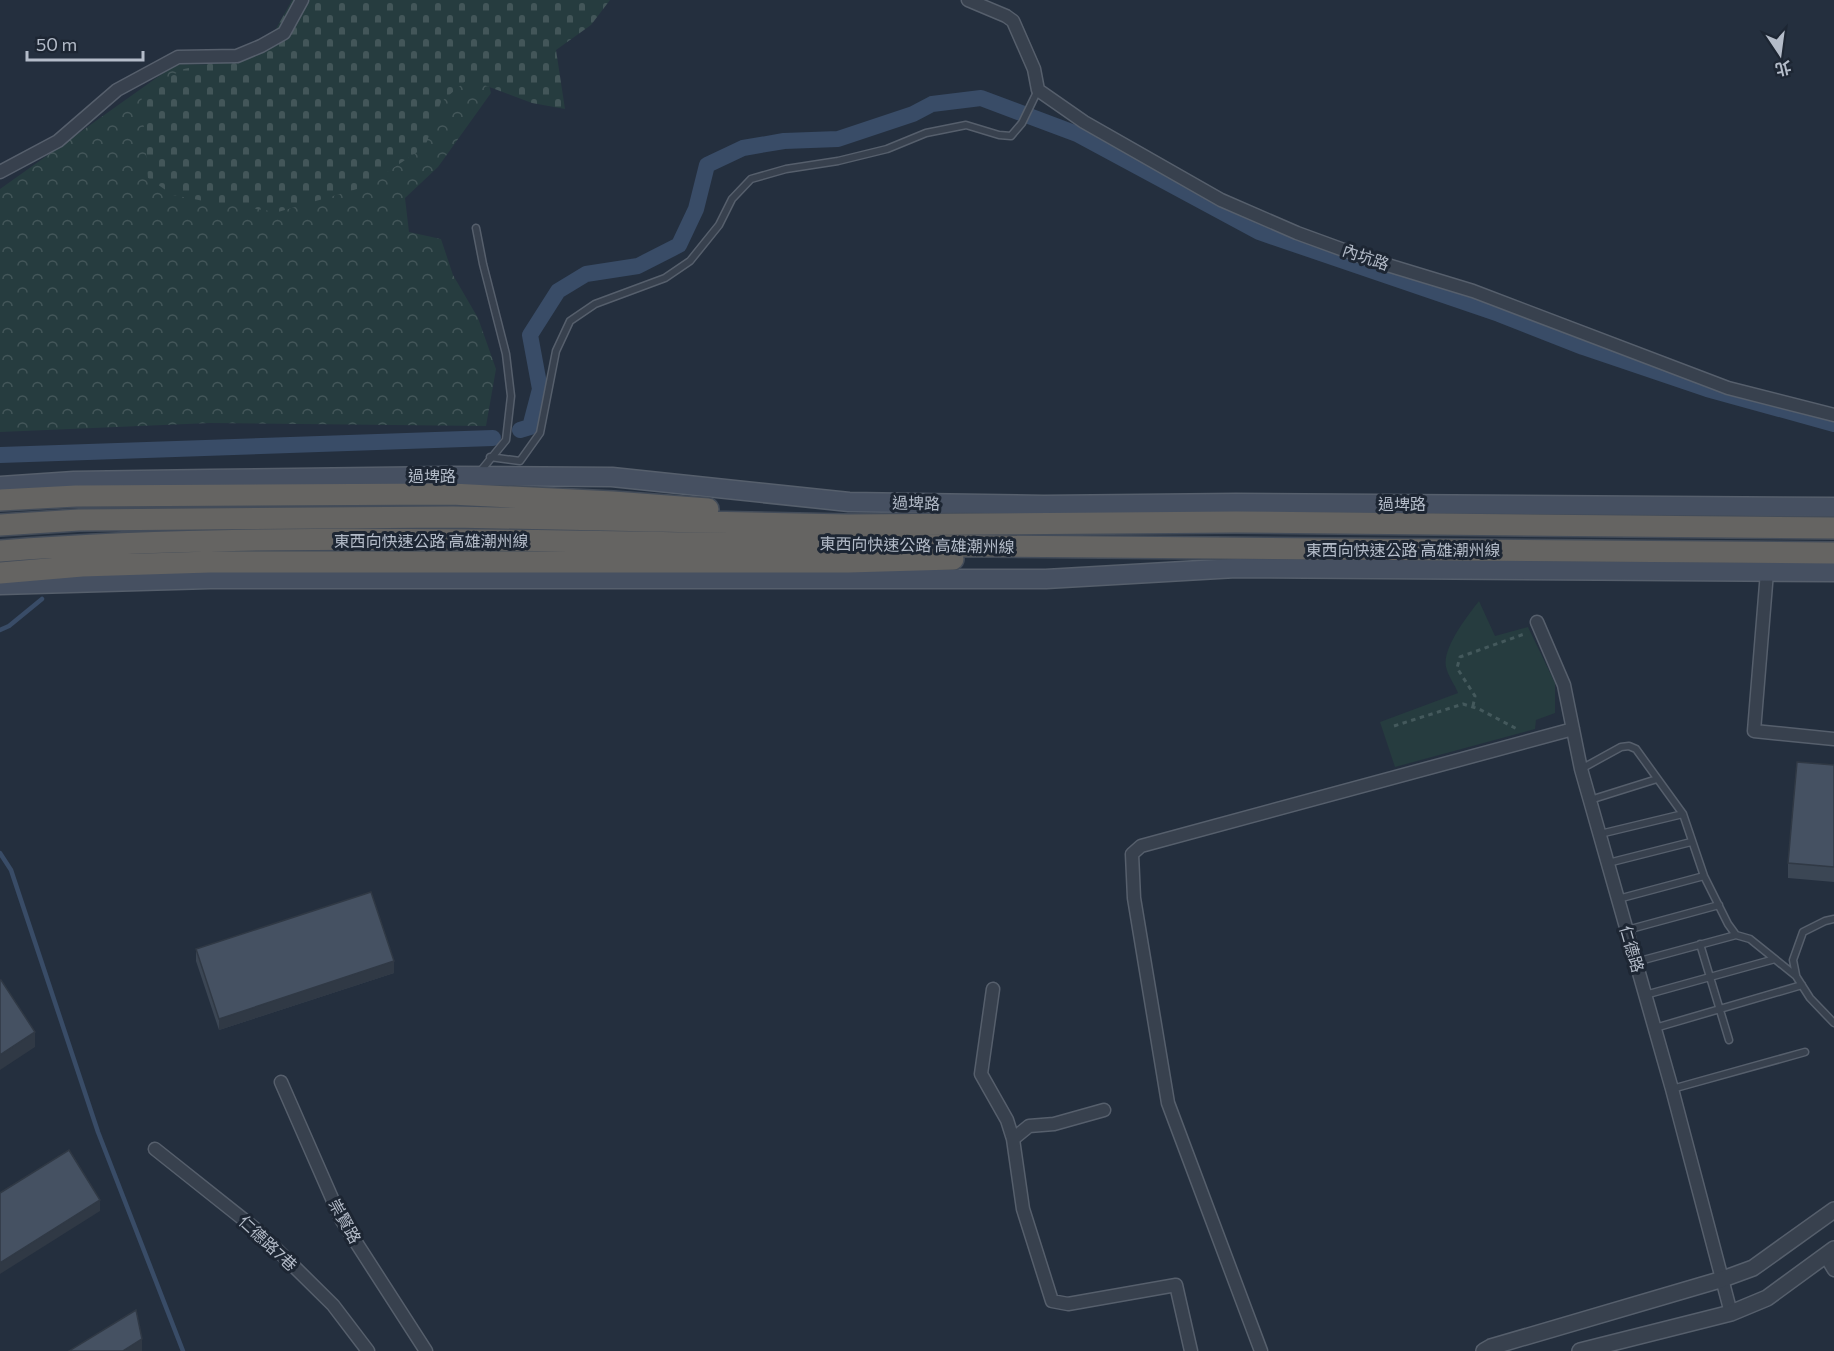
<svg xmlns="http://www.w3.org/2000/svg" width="1834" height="1351" font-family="Commissioner,'Noto Sans TC',sans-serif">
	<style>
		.forest { fill: url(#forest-crowns) }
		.cemetery { fill: url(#cemetery-stones) }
		.green { fill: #263c3f }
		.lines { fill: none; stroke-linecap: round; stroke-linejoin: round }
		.stream { stroke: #394c67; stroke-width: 4.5 }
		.canal { stroke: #394c67; stroke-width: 16 }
		.service-casing { stroke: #565f6c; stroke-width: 9 }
		.minor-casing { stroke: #565f6c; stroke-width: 15 }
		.tertiary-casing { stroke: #565f6c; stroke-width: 18 }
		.secondary-casing { stroke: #565f6c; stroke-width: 21 }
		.trunk-casing { stroke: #434c59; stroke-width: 24 }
		.path { stroke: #44595c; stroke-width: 3; stroke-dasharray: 4.5 4.5; stroke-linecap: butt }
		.service { stroke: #38414e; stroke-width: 6 }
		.minor { stroke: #38414e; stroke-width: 12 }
		.tertiary { stroke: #38414e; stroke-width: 15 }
		.secondary { stroke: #465061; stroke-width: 18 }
		.trunk { stroke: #656462; stroke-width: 21 }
		.wall { fill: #3b4654 }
		.shaded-wall { fill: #303945 }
		.building { fill: #455162; stroke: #303945; stroke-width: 1.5 }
		.labels { text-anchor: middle; stroke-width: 6; stroke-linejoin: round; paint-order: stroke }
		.street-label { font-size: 16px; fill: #b4bcc9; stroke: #1d2633 }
	</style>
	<defs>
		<pattern id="forest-crowns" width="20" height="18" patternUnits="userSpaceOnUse" patternTransform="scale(1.5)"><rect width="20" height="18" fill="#263c3f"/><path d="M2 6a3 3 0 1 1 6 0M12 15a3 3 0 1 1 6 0" fill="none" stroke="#435659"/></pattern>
		<pattern id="cemetery-stones" width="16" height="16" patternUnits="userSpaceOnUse" patternTransform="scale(1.5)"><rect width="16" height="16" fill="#263c3f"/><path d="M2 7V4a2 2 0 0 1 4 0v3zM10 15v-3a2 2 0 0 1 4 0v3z" fill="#435659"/></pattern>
	</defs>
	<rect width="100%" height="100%" fill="#242f3e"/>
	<path class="forest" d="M482,56L491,93L438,167L405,198L409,232L441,239L453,275L478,318L496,369L486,426L210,423L0,432V189L176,64L243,65Z"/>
	<path class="cemetery" d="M292,0H610L591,25L556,50L565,109L532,103L468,79L441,102L425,147L364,187L278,212L214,203L173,195L148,178L141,92L184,69L238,58L276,29Z"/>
	<path class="green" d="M1479,601L1495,636L1528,627L1555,683V713L1536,720L1535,729L1395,767L1380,722L1458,693C1455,685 1448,676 1446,667C1442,648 1468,615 1479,601Z"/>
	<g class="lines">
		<path class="stream" d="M0,630L9,626L42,599
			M0,853L11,870L98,1132L183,1351"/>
		<path class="canal" d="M520,430L530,427L540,389L530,335L558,291L586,274L638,266L679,245L696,209L707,165L743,148L784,141L838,139L913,114L932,104L981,98L1077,134L1259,232L1499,314L1583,347L1707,389L1834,424
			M0,455L493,438"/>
		<g class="service-casing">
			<path id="service" d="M476,228L483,264L506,354L511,396L506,440L479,473
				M490,457L520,461L540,433L556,351L570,321L595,304L665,278L690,261L719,225L732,199L751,179L786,169L838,161L887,149L926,133L966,125L999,135L1011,136L1022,123L1038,90
				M1581,769L1621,747L1629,746L1636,749L1683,814L1704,876L1728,924L1736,935L1750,939L1796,976L1810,998L1834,1023
				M1590,800L1657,779
				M1600,834L1683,814
				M1608,863L1691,842
				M1618,899L1704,876
				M1627,930L1719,905
				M1700,944L1729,1040
				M1636,962L1736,935
				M1796,975L1793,960L1803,932L1825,921L1834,919
				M1645,995L1775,959
				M1655,1028L1802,985
				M1672,1089L1805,1052"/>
		</g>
		<g class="minor-casing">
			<path id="minor" d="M968,0L1006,16L1013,21L1034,69L1038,90L1084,122L1221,200L1297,233L1371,260L1473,291L1728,388L1834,415
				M0,172L58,141L117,90L178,57L237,56L261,46L284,33L302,0
				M1767,572L1754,731L1834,739
				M1537,622L1564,685L1581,769L1672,1089L1731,1313
				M993,989L981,1074L1007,1120L1013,1139L1023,1209L1052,1301L1068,1304L1176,1285L1191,1351
				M281,1082L341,1219L426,1351
				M1013,1139L1029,1126L1054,1124L1104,1110
				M155,1149L258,1231L333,1305L368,1351
				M1825,1255L1834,1270
				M1261,1351L1168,1103L1134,898L1132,854L1141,846L1573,729"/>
		</g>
		<g class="tertiary-casing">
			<path id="tertiary" d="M1484,1351L1491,1347L1723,1279L1753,1268L1834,1210
				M1580,1351L1731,1313L1767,1298L1834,1249"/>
		</g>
		<g class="secondary-casing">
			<path id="secondary" d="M0,486L74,481L210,479L451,476L612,477L849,502L1044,505L1236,503L1834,507
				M0,585L210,579H1046L1236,568L1834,572"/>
		</g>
		<g class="trunk-casing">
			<path id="trunk" d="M0,500L76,496L451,494L613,502L708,509
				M0,525L79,520L453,517L848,525L1236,522L1834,528
				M0,551C253,532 511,541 765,544C1121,547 1478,551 1834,553
				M0,573L82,566L210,562H848L953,559"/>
		</g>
		<path class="path" d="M1473,706L1475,696L1457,668L1460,657L1527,633
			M1394,726L1463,704L1479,709L1517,729"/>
		<use href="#service" class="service"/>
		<use href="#minor" class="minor"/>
		<use href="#tertiary" class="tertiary"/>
		<use href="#secondary" class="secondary"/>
		<use href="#trunk" class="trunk"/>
	</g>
	<path class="wall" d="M1834,765V882L1788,878V863Z
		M196,949L394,973L219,1030L196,961Z"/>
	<path class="shaded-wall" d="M394,961V973L219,1030V1019Z
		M35,1032V1047L0,1070V1055Z
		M100,1200V1211L0,1274V1263Z
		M142,1339V1351H123Z"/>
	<path class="building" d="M1797,762L1834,765V867L1788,863Z
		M371,892L394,961L219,1019L196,949Z
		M0,980H1L35,1032L0,1055Z
		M69,1150L100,1200L0,1263V1193Z
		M136,1310L142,1339L123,1351H69Z"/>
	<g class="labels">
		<g class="street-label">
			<text transform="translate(1366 257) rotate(19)" y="6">內坑路</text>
			<text x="432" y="482">過埤路</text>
			<text transform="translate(916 503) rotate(1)" y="6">過埤路</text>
			<text x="1402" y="510">過埤路</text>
			<text x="431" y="547">東西向快速公路 高雄潮州線</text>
			<text transform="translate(917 545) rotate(1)" y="6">東西向快速公路 高雄潮州線</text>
			<text x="1403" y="556">東西向快速公路 高雄潮州線</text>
			<text transform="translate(1632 949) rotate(74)" y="6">仁德路</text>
			<text transform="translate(345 1221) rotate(61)" y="6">崇賢路</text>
			<text transform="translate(268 1243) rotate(43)" y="6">仁德路7巷</text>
		</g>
	</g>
	<g transform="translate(1780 54) rotate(167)" stroke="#1d2633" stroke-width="4.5" paint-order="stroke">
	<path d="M0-4.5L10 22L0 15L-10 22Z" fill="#b4bcc9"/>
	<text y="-9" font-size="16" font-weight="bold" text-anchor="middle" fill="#b4bcc9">北</text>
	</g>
	<path d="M27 51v9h116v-9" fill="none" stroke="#b4bcc9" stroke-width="3"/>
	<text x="36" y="51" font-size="18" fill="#b4bcc9" stroke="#1d2633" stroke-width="4.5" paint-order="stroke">50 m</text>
</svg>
